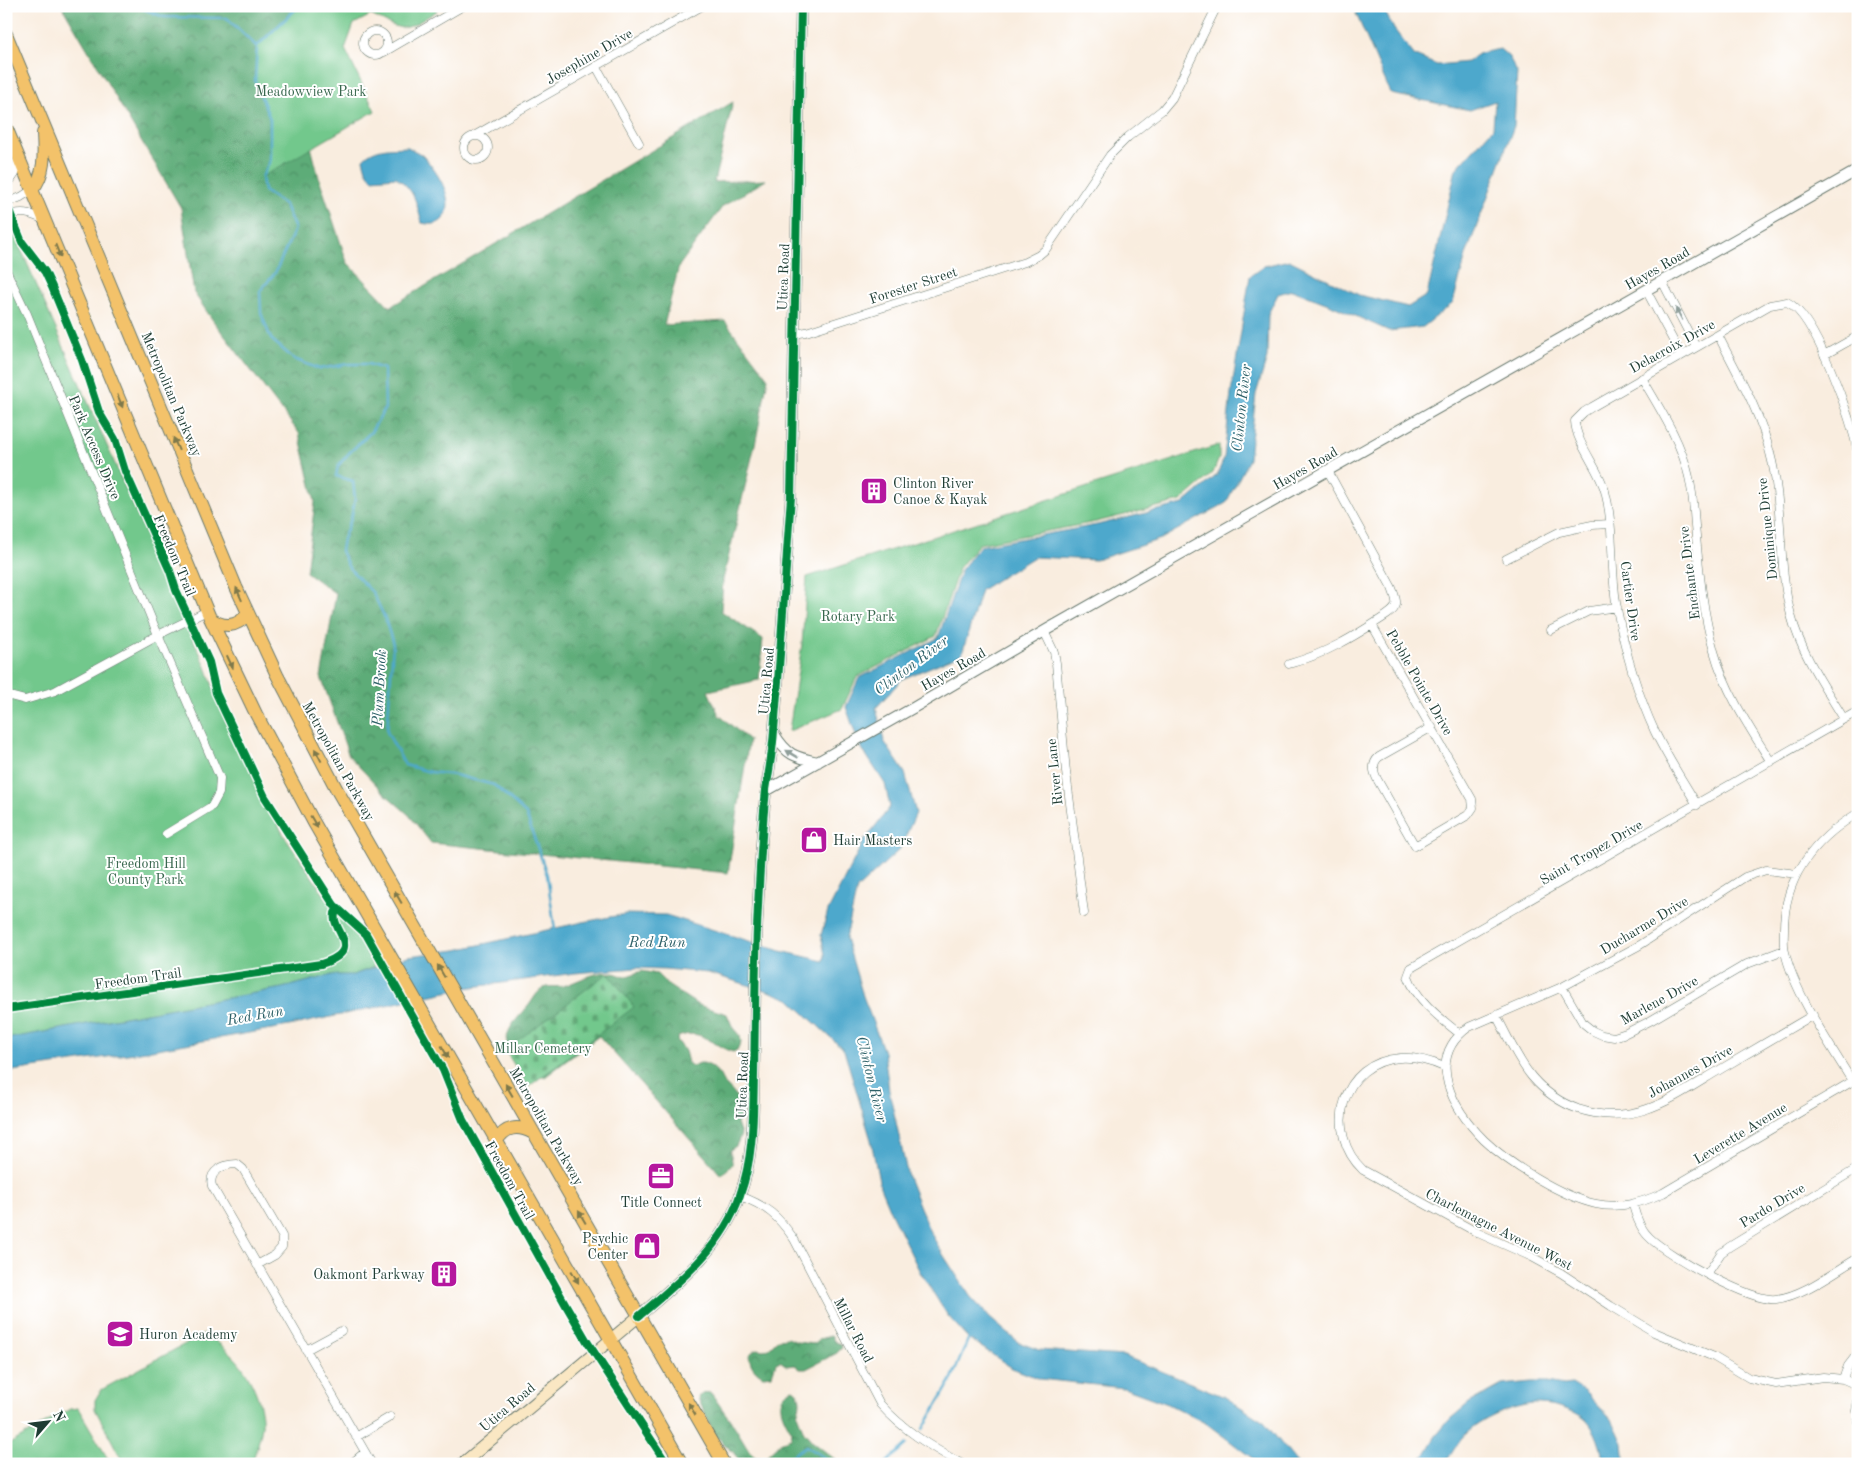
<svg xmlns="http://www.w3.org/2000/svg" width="1864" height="1470" font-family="'Old Standard TT',serif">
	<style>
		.forest { fill: url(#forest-crowns); stroke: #3e7456 }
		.cemetery { fill: url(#cemetery-stones); stroke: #488260 }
		.green { fill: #72c88c; stroke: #488260 }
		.water { fill: #4ea8cc; stroke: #367280 }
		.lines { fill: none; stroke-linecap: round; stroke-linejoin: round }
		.stream { stroke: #4ea8cc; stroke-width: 2.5 }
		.minor-casing { stroke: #6b7b70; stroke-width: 9 }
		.tertiary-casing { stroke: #6b7b70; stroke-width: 12 }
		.secondary-casing { stroke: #6b7b70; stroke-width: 13 }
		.primary-casing { stroke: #6b7b70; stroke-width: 14 }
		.minor { stroke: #fff; stroke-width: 8 }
		.tertiary { stroke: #fff; stroke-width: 10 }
		.secondary { stroke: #fae7c3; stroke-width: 11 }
		.primary { stroke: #f3c26a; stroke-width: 12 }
		.cycleway-casing { stroke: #fff; stroke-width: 11 }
		.cycleway { stroke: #00873e; stroke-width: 8 }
		.oneway { fill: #7e794c }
		.oneway2 { fill: #8f9e9a }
		.labels { text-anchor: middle; stroke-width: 4; stroke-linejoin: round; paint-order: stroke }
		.street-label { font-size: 14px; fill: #1f3d34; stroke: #fff }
		.park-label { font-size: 14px; fill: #38674e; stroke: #fff }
		.poi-label { font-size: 14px; fill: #1f3d34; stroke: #fff; text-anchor: start }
		.water-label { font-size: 15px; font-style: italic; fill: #2f6269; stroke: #fff }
	</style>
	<defs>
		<pattern id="forest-crowns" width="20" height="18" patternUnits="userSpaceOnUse" patternTransform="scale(1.25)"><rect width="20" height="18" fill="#5dac78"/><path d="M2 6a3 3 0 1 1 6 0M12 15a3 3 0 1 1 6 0" fill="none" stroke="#4c8d63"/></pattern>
		<pattern id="cemetery-stones" width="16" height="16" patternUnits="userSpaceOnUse" patternTransform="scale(1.25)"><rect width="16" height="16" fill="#72c88c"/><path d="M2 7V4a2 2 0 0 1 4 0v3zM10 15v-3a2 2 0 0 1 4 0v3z" fill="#5da473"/></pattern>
	</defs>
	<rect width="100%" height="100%" fill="#fff"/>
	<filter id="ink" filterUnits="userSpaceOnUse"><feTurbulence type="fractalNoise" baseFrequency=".02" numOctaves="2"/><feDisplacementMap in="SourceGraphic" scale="10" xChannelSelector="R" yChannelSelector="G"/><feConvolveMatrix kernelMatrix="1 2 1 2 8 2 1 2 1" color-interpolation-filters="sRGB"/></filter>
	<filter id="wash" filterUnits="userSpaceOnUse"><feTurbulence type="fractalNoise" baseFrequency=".0096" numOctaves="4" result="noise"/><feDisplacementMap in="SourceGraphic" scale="20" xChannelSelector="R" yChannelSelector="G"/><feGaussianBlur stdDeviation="1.12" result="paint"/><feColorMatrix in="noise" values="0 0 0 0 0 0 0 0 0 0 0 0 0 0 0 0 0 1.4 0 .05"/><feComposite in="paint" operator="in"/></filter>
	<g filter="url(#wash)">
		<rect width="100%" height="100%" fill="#f9eddf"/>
		<path class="forest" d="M62,6H299L291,68L319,178L347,262L390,307L733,102L714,182L766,180L723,206L679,266L664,325L725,321L768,378L756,440L723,580L721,611L763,639L759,680L708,691L719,715L749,740L728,873L431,843L409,815L384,793L349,756L321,677L336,594L306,572L315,502L299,433L214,322L194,293L181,208Z
			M642,971L657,974L669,986L698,1005L727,1014L733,1028L740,1036L741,1042L737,1050L733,1052C712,1046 702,1027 678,1037L677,1040L685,1051L688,1063L692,1066C695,1065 697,1064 700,1063C710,1062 721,1074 723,1082C731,1091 742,1099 741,1112C740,1117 738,1120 737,1124L741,1135L736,1146L730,1150C733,1168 735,1162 721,1175L599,1036L545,1077L507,1051C504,1028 516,1021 529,1005C533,1000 536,993 541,990C548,984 555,988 563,986C583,980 603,965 624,977Z
			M831,1336L835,1342L841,1344L842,1348L837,1353L806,1369H800L795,1365L787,1366L780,1361L776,1363L772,1375L763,1376C754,1371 750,1365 749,1355L756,1349L764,1350L769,1348L778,1339L788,1338L797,1342L813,1344L819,1339Z
			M793,1389C802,1394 801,1405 797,1414L804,1432L813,1442L841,1464H738V1460L734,1453L714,1434L698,1398C701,1392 704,1392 711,1393L735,1427L750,1452L758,1458L765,1457L782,1441L791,1438L792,1432C784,1418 771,1398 793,1389Z"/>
		<path class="cemetery" d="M608,973L634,1007L528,1087L505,1050Z"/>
		<path class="green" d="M299,6H434L437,11C402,32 407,33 371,15L354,24L345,49L375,111L262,177L270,161V119L255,81L257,46Z
			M6,215L171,592L205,664L226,722L282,832L339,917L357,932L374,967L353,975H332L282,988L6,1039Z
			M1219,445V458L1213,473L1181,501L1096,522L979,544L959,568L936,636L857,677L842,709L789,731L802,644L807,577Z
			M205,1333C217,1342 231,1352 240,1364C252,1379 264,1407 262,1426C260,1439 256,1452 251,1464H124L95,1409V1400L101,1390Z
			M78,1408L111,1464H6V1446L70,1409Z"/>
		<path class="water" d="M1350,6H1382L1394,29L1415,56L1437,65L1467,62L1480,53L1500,49L1509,57L1517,72L1514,126L1466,255L1453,303L1423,327L1389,331L1331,305L1292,290L1278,294L1268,314L1267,358L1256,394L1249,459L1226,503L1161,539L1096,560L1034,557L981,590L962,654L902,679L876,708L884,741L905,773L916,813L900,849L857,889L846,938L863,996L884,1052L889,1090L908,1177L929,1230L944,1256L970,1296L990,1318L1018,1342L1039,1350L1124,1356L1225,1397L1264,1422L1298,1464H1260L1207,1424L1168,1404L1124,1388L1040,1379L1012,1368L968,1338L948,1316L920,1272L891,1213L880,1187L871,1140L844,1050L789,999L771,992L708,973L665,969L636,968L575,973L465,988L289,1026L134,1053L6,1072V1039L282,988L332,975H353L408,956L456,950L583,922L626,914L666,915L781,951L824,961L825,955L821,935L828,911L863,842L890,807L885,784L859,744L846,707L859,678L938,638L961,570L980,546L1097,525L1183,504L1217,475L1224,458L1231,393L1250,276L1264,266L1289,260L1359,295L1408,307L1427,295L1456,169L1493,128L1495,101L1470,110L1391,94L1354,9Z
			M408,147C412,150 418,152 422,155C435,168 457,200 444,218C438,225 431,225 422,223C415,200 416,192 396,177L372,179L366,170L363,159C375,146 392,148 408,147Z
			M1531,1382H1548L1564,1385L1572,1384L1585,1392L1613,1421L1623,1443L1625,1464H1604C1601,1448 1597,1430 1585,1419C1574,1409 1547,1403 1534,1404C1513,1405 1479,1420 1465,1435C1457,1444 1451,1454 1445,1464H1419L1435,1437L1450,1419L1469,1403L1502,1385Z"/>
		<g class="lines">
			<path class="stream" d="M136,6L164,17L227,18L256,46
				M299,6L257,46L255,81L270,119V161L262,177L264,191L285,205L295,229L275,273L260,291L261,313L271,339L294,359L319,369L348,364H368L384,369L385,408L371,432L349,453L338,466L336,476L353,481L355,499L351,519L343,539L341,551L349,568L373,593L384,616L393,644L387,732L405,765L430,772L455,775L494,785L526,814L547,875L555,930
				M923,1429L951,1381L969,1337
				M779,1464L806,1446L834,1464
				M885,1464L907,1444"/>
		</g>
	</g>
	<g filter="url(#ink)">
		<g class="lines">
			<g class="minor-casing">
				<path id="minor" d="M363 43a12 12 0 1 1 24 0a12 12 0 1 1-24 0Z
					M384,52L463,6
					M596,66L639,143
					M464 148a12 12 0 1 1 24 0a12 12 0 1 1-24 0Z
					M474,136L702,6
					M6,187L15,174L17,159
					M6,203L21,197L32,190
					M6,217C21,210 30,213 44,220
					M6,270L27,314L158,635L220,778L219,793L212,806L166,834
					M1662,281L1696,347
					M1646,290L1681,355
					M794,334L806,332L1025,262L1039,255L1046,249L1110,155L1128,137L1162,110L1172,98L1217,6
					M1718,335C1737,373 1760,411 1770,453C1784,505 1777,562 1791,615C1801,653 1824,686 1844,719
					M1824,355L1858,336
					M1642,378C1660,409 1681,441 1689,477C1693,493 1694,510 1695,526C1699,568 1702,610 1714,651C1725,691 1749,727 1771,762
					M1506,559L1559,532L1592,525L1610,524
					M1372,625L1472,799L1473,808L1468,815L1415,846L1377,779C1373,771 1372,763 1379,757L1432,727
					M1551,630L1589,611L1617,607
					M1044,631L1054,652L1056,663L1066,772L1084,913
					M1289,664C1326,654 1355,636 1387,615C1400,606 1397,602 1392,588L1328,471
					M6,695L25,700L55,691L158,635L207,611
					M1697,805C1683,781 1667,757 1655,732C1637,693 1625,651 1617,609C1610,570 1615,529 1605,491C1599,468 1576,444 1575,421L1584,412L1592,407L1770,305L1787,302C1816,315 1852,421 1858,453
					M1797,874L1766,870L1745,877L1640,945L1562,987L1469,1027C1423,1059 1454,1110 1484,1140C1509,1164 1563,1197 1596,1204C1620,1209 1641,1203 1663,1193L1858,1078
					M1562,987L1583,1023L1593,1031L1602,1035L1614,1037L1626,1033L1650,1021L1747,964L1784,950
					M1496,1015C1507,1035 1517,1059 1532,1077C1544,1091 1561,1103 1578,1109C1636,1128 1674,1097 1721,1069C1752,1051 1782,1033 1813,1015
					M1460,1034C1440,1018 1417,1001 1408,976L1411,968L1858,711
					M1444,1067C1430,1061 1415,1057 1400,1058C1341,1062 1323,1132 1363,1170L1478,1233L1532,1257L1561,1273L1611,1306L1654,1332L1714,1357L1749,1378L1776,1384L1823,1377L1843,1379L1852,1383L1858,1388
					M1852,1081C1830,1045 1794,992 1785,952C1783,945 1784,937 1784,929C1784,877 1815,839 1858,813
					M740,1196C767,1206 778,1216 794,1239L880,1404C903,1430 931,1447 962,1464
					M1633,1205C1636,1217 1641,1230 1650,1238C1669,1256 1751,1302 1776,1299C1803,1296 1834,1272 1858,1258
					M257,1265L275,1255L282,1247V1236L243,1169L237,1164C224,1164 208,1171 212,1186L372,1464
					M1707,1274L1721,1253L1729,1247L1858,1168
					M306,1350L341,1331
					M1843,1379L1848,1366L1858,1353
					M1858,1400L1856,1411L1858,1422
					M356,1437L390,1417
					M351,1464L365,1452"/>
			</g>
			<g class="tertiary-casing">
				<path id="tertiary" d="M774,734C787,755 794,757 818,762
					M766,791L913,708L1048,629L1858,170
					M639,1316C679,1282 723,1247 740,1195C754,1156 753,1116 754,1075C755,1026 755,977 757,928C759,882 761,836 766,790C769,770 773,750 774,730C781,652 785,574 791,497L801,6"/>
			</g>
			<g class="secondary-casing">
				<path id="secondary" d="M462,1464L639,1316"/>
			</g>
			<g class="primary-casing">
				<path id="primary" d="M6,34L236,587L277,675L337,790L724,1464
					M6,127L210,618L256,714L313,821L682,1464
					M32,190C46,174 44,152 43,133
					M210,618C223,628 236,628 248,614
					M496,1142C505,1126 518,1125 533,1133"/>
			</g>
			<use href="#minor" class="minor"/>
			<use href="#tertiary" class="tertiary"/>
			<use href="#secondary" class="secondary"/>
			<use href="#primary" class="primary"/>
			<g class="cycleway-casing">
				<path id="cycleway" d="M6,203L22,242L45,272L52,287L82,360L99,412L115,439L125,471L170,571L176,590L209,662L216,693L265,797L334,905L366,934L443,1070L463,1120L567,1307L588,1343L667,1464
					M6,1009L321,964C370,948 324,928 337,909
					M639,1316C679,1282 723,1247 740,1195C754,1156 753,1116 754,1075C755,1026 755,977 757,928C759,882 761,836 766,790C769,770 773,750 774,730C781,652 785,574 791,497L801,6"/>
			</g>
			<use href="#cycleway" class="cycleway"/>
		</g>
		<defs><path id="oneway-solid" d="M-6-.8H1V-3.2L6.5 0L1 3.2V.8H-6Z" transform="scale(1.25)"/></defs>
		<g class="oneway">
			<use href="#oneway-solid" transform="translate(58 251) rotate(68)"/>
			<use href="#oneway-solid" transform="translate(120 401) rotate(68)"/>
			<use href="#oneway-solid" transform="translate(176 444) rotate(-113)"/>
			<use href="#oneway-solid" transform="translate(239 594) rotate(-114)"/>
			<use href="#oneway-solid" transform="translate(230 662) rotate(65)"/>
			<use href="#oneway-solid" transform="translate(318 755) rotate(-118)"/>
			<use href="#oneway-solid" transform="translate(314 822) rotate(60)"/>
			<use href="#oneway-solid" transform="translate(398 897) rotate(-120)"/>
			<use href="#oneway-solid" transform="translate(441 971) rotate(-120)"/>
			<use href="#oneway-solid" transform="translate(445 1052) rotate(61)"/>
			<use href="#oneway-solid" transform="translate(509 1090) rotate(-120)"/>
			<use href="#oneway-solid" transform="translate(582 1217) rotate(-120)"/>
			<use href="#oneway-solid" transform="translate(575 1277) rotate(60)"/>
			<use href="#oneway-solid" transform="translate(692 1409) rotate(-120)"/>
		</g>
		<g class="oneway2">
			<use href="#oneway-solid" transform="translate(1679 314) rotate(-118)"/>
			<use href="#oneway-solid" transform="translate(792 754) rotate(-149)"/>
		</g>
	</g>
	<defs>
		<g id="building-square" transform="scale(1.4375)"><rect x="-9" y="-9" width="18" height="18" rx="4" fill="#b5179e" stroke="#fff"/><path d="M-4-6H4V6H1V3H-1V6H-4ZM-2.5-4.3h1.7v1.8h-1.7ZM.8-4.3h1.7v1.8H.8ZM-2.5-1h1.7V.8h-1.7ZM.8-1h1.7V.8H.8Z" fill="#fff"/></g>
		<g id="shop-square" transform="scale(1.4375)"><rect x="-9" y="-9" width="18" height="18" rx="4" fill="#b5179e" stroke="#fff"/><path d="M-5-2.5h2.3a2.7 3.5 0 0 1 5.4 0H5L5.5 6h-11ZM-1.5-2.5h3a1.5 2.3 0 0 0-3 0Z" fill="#fff"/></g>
		<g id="office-square" transform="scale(1.4375)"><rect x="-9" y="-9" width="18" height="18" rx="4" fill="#b5179e" stroke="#fff"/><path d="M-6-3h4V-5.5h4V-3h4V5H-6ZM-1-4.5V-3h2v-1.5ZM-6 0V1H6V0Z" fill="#fff"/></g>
		<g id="school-square" transform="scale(1.4375)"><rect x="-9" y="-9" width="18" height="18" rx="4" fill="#b5179e" stroke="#fff"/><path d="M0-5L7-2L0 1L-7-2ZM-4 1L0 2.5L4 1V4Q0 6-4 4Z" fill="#fff"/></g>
	</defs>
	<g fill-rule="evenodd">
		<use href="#building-square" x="874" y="491"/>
		<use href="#shop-square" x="814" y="840"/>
		<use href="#office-square" x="661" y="1176"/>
		<use href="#shop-square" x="647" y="1246"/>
		<use href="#building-square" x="444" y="1274"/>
		<use href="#school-square" x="120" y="1334"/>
	</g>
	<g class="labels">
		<g class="street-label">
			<text transform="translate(589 56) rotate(-30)" y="5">Josephine Drive</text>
			<text transform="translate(1657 268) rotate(-30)" y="5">Hayes Road</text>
			<text transform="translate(783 277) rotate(-88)" y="5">Utica Road</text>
			<text transform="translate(913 285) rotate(-18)" y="5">Forester Street</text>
			<text transform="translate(1672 346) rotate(-29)" y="5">Delacroix Drive</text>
			<text transform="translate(172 394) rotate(67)" y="5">Metropolitan Parkway</text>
			<text transform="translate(95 447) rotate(67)" y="5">Park Access Drive</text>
			<text transform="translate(1305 468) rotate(-30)" y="5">Hayes Road</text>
			<text transform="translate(1767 529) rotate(-96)" y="5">Dominique Drive</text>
			<text transform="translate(175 555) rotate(67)" y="5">Freedom Trail</text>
			<text transform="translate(1689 573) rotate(-97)" y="5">Enchante Drive</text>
			<text transform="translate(1631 601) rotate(82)" y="5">Cartier Drive</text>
			<text transform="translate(953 669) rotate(-30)" y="5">Hayes Road</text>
			<text transform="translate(766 681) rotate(-85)" y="5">Utica Road</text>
			<text transform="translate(1420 682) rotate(60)" y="5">Pebble Pointe Drive</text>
			<text transform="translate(339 761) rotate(61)" y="5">Metropolitan Parkway</text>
			<text transform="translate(1054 772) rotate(-96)" y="5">River Lane</text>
			<text transform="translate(1591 852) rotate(-30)" y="5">Saint Tropez Drive</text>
			<text transform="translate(1644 925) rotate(-31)" y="5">Ducharme Drive</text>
			<text transform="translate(138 978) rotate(-8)" y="5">Freedom Trail</text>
			<text transform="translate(1659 1000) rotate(-29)" y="5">Marlene Drive</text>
			<text transform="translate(1690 1071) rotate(-29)" y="5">Johannes Drive</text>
			<text transform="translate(742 1085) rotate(-88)" y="5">Utica Road</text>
			<text transform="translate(547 1126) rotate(60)" y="5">Metropolitan Parkway</text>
			<text transform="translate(1740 1133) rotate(-31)" y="5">Leverette Avenue</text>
			<text transform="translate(510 1180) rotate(61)" y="5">Freedom Trail</text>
			<text transform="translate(1772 1205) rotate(-31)" y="5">Pardo Drive</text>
			<text transform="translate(1499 1229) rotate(27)" y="5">Charlemagne Avenue West</text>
			<text transform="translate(854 1330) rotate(63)" y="5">Millar Road</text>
			<text transform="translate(507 1407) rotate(-40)" y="5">Utica Road</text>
		</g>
		<g class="park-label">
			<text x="311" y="96">Meadowview Park</text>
			<text x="858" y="621">Rotary Park</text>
			<text x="146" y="868">Freedom Hill<tspan x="146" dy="16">County Park</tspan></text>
			<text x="543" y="1053">Millar Cemetery</text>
		</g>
		<g class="poi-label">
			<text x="893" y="488">Clinton River<tspan x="893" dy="16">Canoe &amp; Kayak</tspan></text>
			<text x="833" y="845">Hair Masters</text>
			<text x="661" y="1207" text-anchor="middle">Title Connect</text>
			<text x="628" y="1243" text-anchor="end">Psychic<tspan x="628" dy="16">Center</tspan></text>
			<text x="425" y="1279" text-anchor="end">Oakmont Parkway</text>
			<text x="139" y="1339">Huron Academy</text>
		</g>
		<g class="water-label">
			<text transform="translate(1241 408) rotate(-84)" y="5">Clinton River</text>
			<text transform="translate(911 665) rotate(-37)" y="5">Clinton River</text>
			<text transform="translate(379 688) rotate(-87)" y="5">Plum Brook</text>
			<text x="657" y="947">Red Run</text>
			<text transform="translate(255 1015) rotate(-10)" y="5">Red Run</text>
			<text transform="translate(872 1079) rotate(76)" y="5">Clinton River</text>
		</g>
	</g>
	<rect width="1864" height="1470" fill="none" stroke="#fff" stroke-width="25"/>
	<g transform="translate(48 1422) rotate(62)" stroke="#ffffff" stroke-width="4" paint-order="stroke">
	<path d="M0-4L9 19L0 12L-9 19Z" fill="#1f3d34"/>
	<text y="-8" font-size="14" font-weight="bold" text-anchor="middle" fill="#1f3d34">N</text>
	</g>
</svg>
